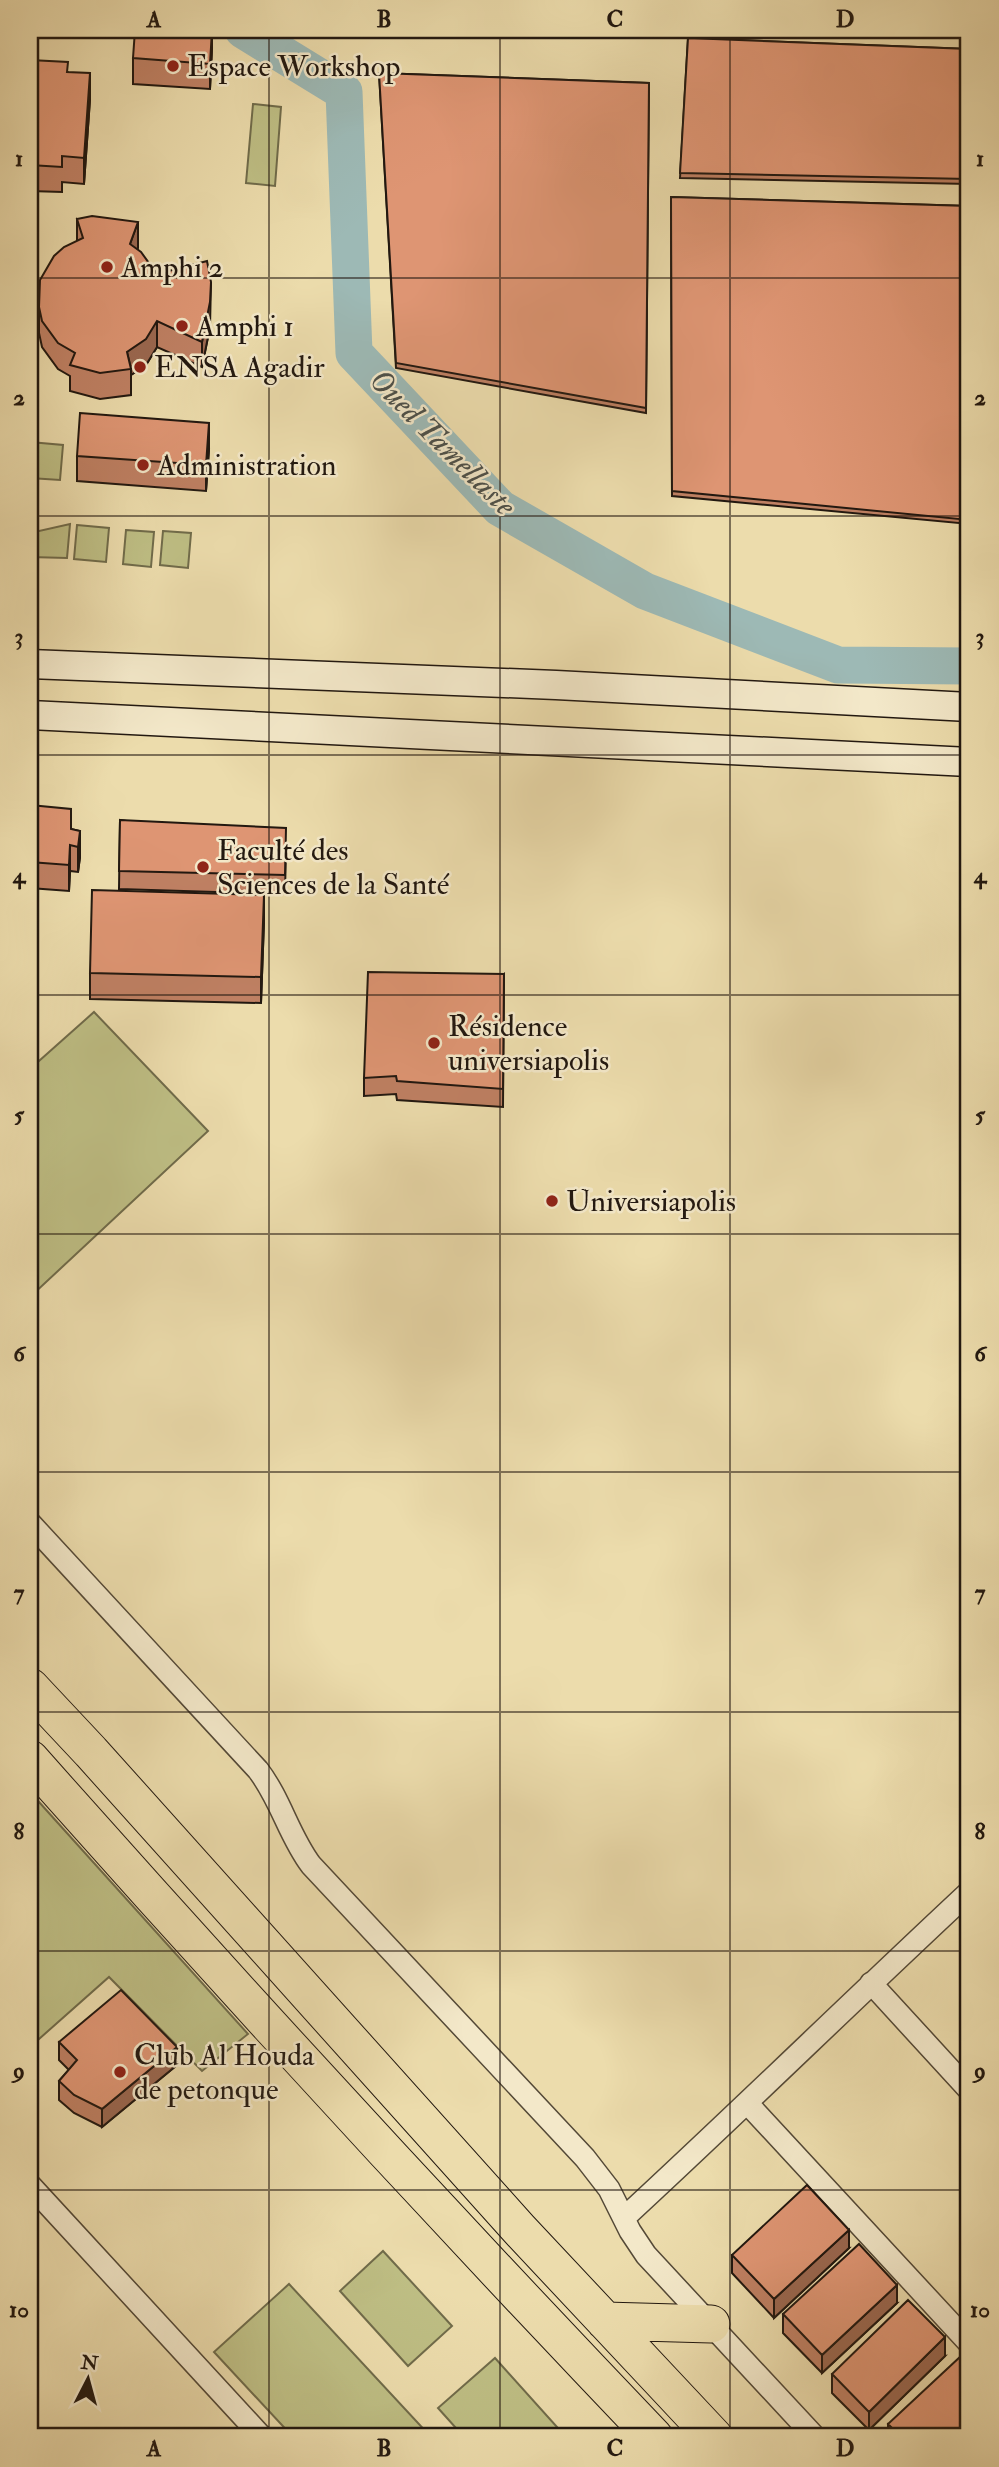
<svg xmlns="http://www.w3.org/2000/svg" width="999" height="2467" font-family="'IM FELL Double Pica',serif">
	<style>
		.green { fill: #bebe84; stroke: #706b4a; stroke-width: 2 }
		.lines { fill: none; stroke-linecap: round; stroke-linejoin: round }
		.river { stroke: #9db9b5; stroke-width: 37 }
		.street-casing { stroke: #544937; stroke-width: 24 }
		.secondary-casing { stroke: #221810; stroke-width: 31 }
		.highway-casing { stroke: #221810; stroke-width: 39 }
		.street { stroke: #f3e8c9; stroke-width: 21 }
		.secondary { stroke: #f3e8c9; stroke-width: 28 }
		.highway { stroke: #ecdcac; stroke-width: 37 }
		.wall { fill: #bf8063; stroke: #221810; stroke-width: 2 }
		.shaded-wall { fill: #9b6850; stroke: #221810; stroke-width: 2 }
		.building { fill: #de9573; stroke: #221810; stroke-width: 2 }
		.grid { fill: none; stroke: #221810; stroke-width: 2; stroke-opacity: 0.55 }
		.poi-dot { fill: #8f2418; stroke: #f3e8c9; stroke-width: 2.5 }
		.labels { text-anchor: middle; stroke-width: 5; stroke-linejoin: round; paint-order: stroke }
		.poi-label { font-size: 30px; fill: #221810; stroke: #f3e8c9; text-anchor: start }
		.water-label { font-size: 32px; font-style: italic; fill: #4d504a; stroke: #f3e8c9 }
		.neatline { fill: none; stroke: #221810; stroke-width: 2.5 }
		.grid-label { font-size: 23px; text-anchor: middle; font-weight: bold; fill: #221810 }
	</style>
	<rect width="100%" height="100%" fill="#ecdcac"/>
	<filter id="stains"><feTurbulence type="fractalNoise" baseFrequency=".00286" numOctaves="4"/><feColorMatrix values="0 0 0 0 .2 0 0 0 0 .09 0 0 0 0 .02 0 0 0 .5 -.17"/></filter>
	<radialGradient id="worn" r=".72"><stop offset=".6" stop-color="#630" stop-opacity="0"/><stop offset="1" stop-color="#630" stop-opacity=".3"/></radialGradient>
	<path class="green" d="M253,104L281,107L275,186L246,183Z
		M30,442L63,445L60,480L30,478Z
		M70,524L67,558L30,557V533Z
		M77,525L109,528L106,562L74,559Z
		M126,530L154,532L151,567L123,564Z
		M163,531L191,533L188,568L160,565Z
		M94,1012L208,1131L30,1297V1069Z
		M30,1792L248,2034L202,2071L109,1977L30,2047Z
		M383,2251L452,2326L408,2366L340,2291Z
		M289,2284L431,2437H293L214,2352Z
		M495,2358L566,2437H464L438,2408Z"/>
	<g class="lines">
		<path class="river" d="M243,30L344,92L354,353L500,508L645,591L838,665L969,666"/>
		<g class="street-casing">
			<path id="street" d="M30,1523L258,1770C281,1800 289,1836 311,1865L585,2158L609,2189L630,2231L646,2255L815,2437
				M871,1983L969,2090
				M748,2104L969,2343
				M30,2185L262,2437
				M624,2218C740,2111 853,2000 969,1892"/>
		</g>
		<g class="secondary-casing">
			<path id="secondary" d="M30,664L556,685L969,707
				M30,715L969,762"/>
		</g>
		<g class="highway-casing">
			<path id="highway" d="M30,1687L91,1752L519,2229L714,2437
				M30,1759C234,1989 442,2215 654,2437
				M605,2321L711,2324"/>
		</g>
		<use href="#street" class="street"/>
		<use href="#secondary" class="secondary"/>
		<use href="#highway" class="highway"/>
	</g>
	<path class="wall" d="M897,30H969V32Z
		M688,38L969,49V184L680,178Z
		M212,48L210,89L133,84V58Z
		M30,60L68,72L90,99L84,184L62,182V192L30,191Z
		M379,73L649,83L646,413L396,368Z
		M671,197L969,206V524L672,496Z
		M77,219L137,249L157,274L210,327L202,367L157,347L146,365L131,375V395L100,399L70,391V376L58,369L42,347L39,333V307L77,241Z
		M209,449L206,491L77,481V456Z
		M30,805L71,829L80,831V857L78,872L70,871L69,891L30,888Z
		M120,820L286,846L285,894L119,889Z
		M264,921L261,1003L90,999V973Z
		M504,974L503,1107L397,1100L396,1094L364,1096V1078Z
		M59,2042L177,2065L102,2127L74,2113L59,2100V2081L69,2070L59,2060Z
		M849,2248L774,2318L732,2273V2255Z
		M897,2303L822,2373L783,2333V2314Z
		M945,2356L869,2430L832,2393V2374Z
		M888,2424L969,2437H888Z"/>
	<path class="shaded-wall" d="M212,30V48L210,89V64Z
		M90,73V99L84,184V158Z
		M138,222V248L130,270V244Z
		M211,282L210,327L202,367V342Z
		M157,321V347L146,365L131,375V369L127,352Z
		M209,423V449L206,491V465Z
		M80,831V857L78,872V847Z
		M70,845V871L69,891V865Z
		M264,895V921L261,1003V977Z
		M33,996V1014L30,1017V999Z
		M177,2047V2065L102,2127V2109Z
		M849,2230V2248L774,2318V2299Z
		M897,2285V2303L822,2373V2355Z
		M945,2337V2356L869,2430V2412Z
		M969,2424V2437H955Z"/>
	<path class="building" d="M135,30H212L210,64L133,58Z
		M688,38L969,49V179L680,173Z
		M30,60L68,62L67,72L90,73L84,158L62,156V167L30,165Z
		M379,73L649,83L646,408L396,363Z
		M671,197L969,206V520L672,491Z
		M92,216L138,222L130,244L141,252L157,274L207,261L211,282L210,302L202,342L157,321L146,339L127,352L131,369L100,373L70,365L75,353L58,343L42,321L39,307L40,280L54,256L64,247L83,238L77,219Z
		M80,413L209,423L206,465L77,456Z
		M30,805L71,809V829L80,831L78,847L70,845L69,865L30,862Z
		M120,820L286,828L285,875L119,871Z
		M92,890L264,895L261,977L90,973Z
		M368,972L504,974L503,1089L397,1081L396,1076L364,1078Z
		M121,1990L177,2047L102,2109L74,2095L59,2081L77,2060L59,2042Z
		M807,2185L849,2230L774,2299L732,2255Z
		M859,2244L897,2285L822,2355L783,2314Z
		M908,2300L945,2337L869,2412L832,2374Z
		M961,2356L969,2365V2424L955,2437H901L888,2424Z"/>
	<path class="grid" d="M269,30V2437M500,30V2437M730,30V2437M30,278H969M30,516H969M30,755H969M30,995H969M30,1234H969M30,1472H969M30,1712H969M30,1951H969M30,2190H969"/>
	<g class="poi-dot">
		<circle cx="173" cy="66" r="7"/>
		<circle cx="107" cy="267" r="7"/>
		<circle cx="182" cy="326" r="7"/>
		<circle cx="140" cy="367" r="7"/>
		<circle cx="143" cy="465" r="7"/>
		<circle cx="203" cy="867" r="7"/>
		<circle cx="434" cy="1043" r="7"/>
		<circle cx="552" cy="1201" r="7"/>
		<circle cx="120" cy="2072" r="7"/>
	</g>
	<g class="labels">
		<g class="poi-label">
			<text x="187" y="76">Espace Workshop</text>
			<text x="121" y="277">Amphi 2</text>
			<text x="196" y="336">Amphi 1</text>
			<text x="154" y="377">ENSA Agadir</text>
			<text x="157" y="475">Administration</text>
			<text x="217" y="860">Faculté des<tspan x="217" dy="34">Sciences de la Santé</tspan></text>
			<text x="448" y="1036">Résidence<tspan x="448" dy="34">universiapolis</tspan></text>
			<text x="566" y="1211">Universiapolis</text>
			<text x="134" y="2065">Club Al Houda<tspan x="134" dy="34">de petonque</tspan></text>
		</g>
		<g class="water-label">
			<text transform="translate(443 442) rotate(45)" y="11">Oued Tamellaste</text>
		</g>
	</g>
	<rect width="999" height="2467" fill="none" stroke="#ecdcac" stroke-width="77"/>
	<g transform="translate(88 2379) rotate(6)" stroke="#f3e8c9" stroke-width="5" paint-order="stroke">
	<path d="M0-5L12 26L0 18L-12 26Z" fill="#221810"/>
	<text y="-10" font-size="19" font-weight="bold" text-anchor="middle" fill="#221810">N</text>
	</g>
	<rect x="38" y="38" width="922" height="2390" class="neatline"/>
	<g class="grid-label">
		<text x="154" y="27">A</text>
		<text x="384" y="27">B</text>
		<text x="615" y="27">C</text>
		<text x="845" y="27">D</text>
		<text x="19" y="166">1</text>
		<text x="980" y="166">1</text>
		<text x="19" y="405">2</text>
		<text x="980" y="405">2</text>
		<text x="19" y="644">3</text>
		<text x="980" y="644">3</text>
		<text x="19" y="883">4</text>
		<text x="980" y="883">4</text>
		<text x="19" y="1122">5</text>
		<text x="980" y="1122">5</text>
		<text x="19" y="1361">6</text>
		<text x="980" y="1361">6</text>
		<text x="19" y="1600">7</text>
		<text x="980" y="1600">7</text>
		<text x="19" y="1839">8</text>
		<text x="980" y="1839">8</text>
		<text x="19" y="2078">9</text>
		<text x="980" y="2078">9</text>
		<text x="19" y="2317">10</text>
		<text x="980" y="2317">10</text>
		<text x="154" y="2456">A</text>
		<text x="384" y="2456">B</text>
		<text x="615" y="2456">C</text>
		<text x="845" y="2456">D</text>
	</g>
	<rect width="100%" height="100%" filter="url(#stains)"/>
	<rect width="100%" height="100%" fill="url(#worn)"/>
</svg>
